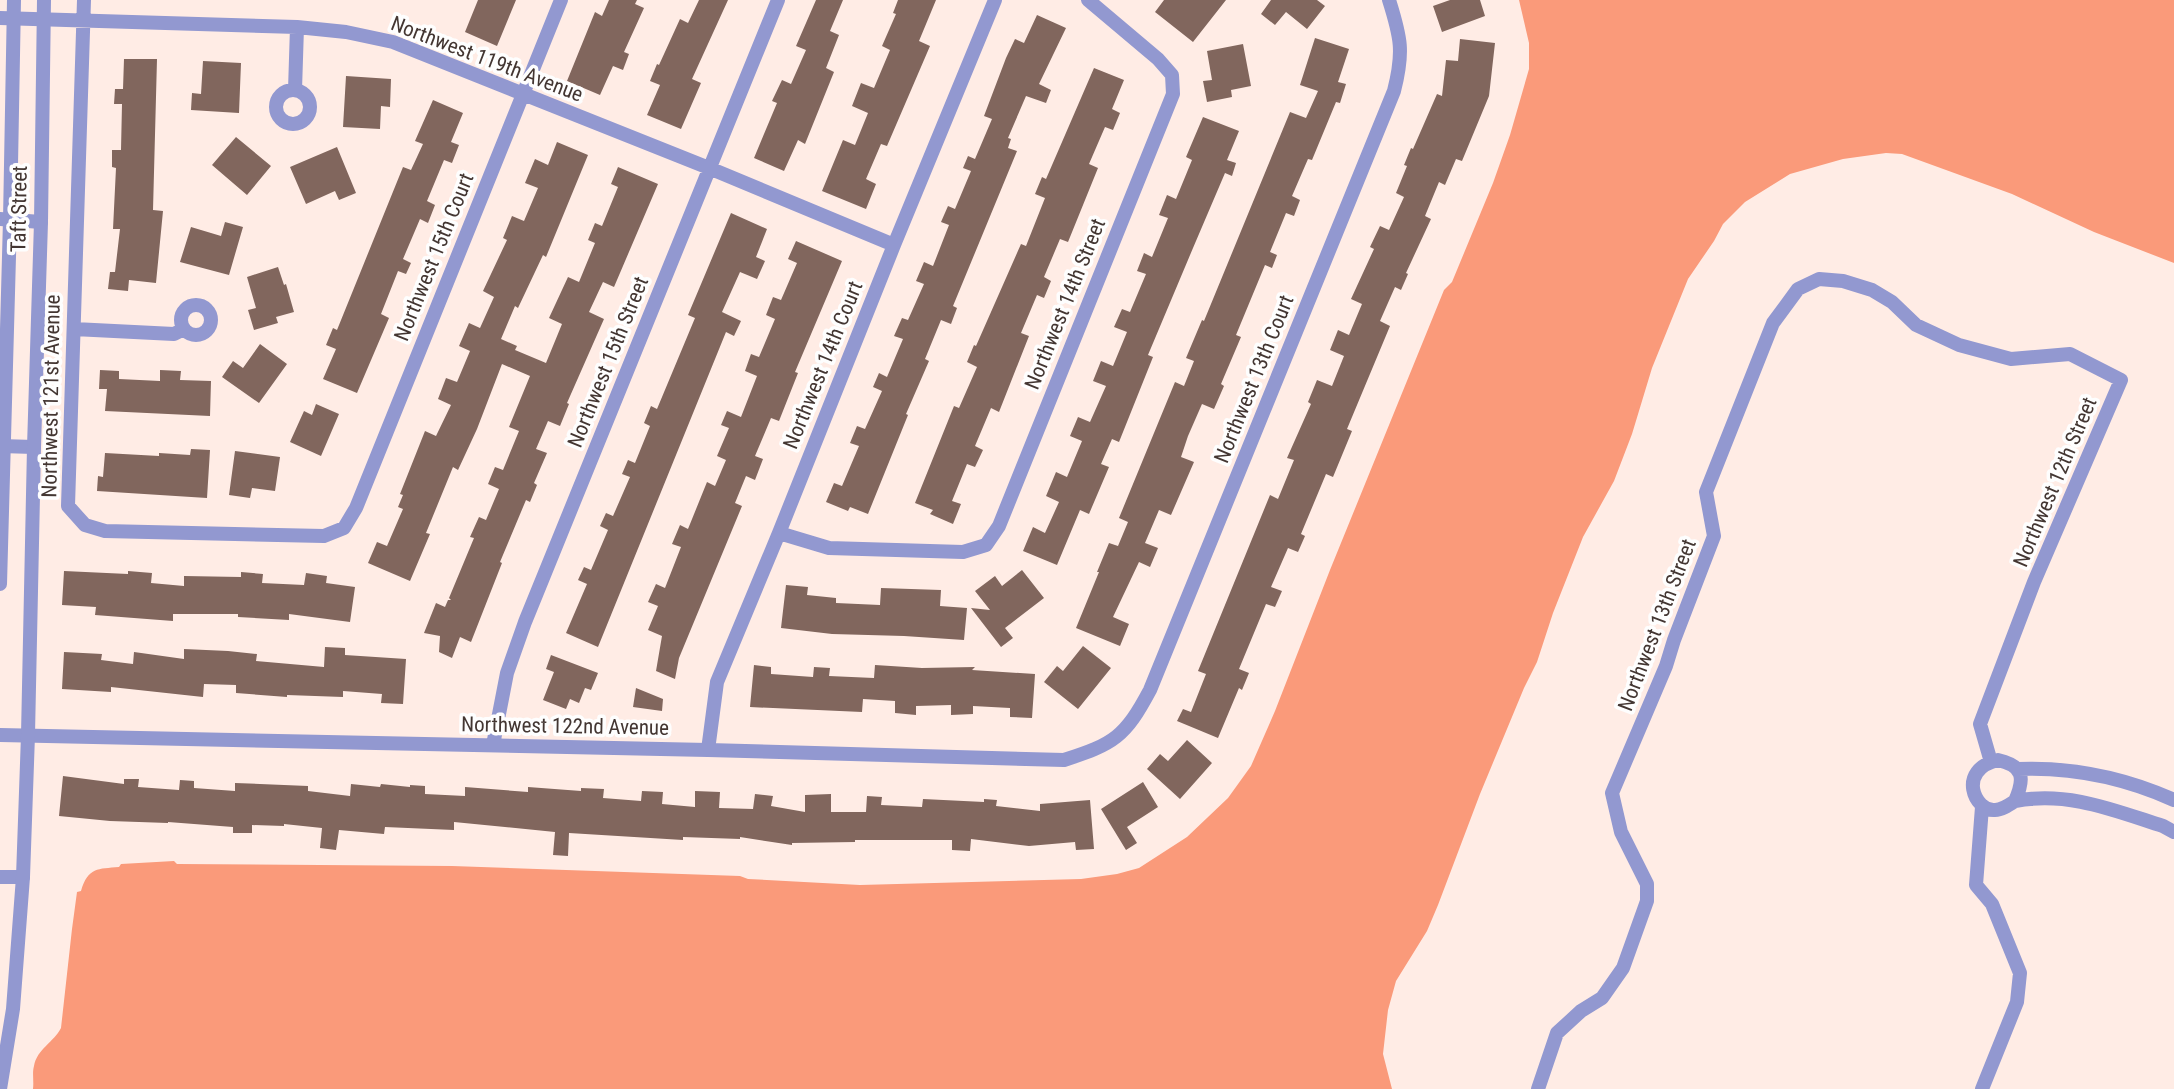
<svg xmlns="http://www.w3.org/2000/svg" width="2174" height="1089" font-family="'Roboto Condensed',sans-serif">
	<style>
		.water { fill: #fa9a7a }
		.building { fill: #81665d }
		.lines { fill: none; stroke-linecap: round; stroke-linejoin: round }
		.minor { stroke: #9298d0; stroke-width: 14 }
		.tertiary { stroke: #9298d0; stroke-width: 14 }
		.labels { text-anchor: middle; stroke-width: 7; stroke-linejoin: round; paint-order: stroke }
		.street-label { font-size: 21px; fill: #433632; stroke: #fefefe }
	</style>
	<rect width="100%" height="100%" fill="#ffece5"/>
	<path class="water" d="M1519,0H2174V263L2094,232L2012,194L1902,154L1886,153L1843,159L1790,174L1745,202L1723,224L1714,241L1688,279L1652,368L1632,434L1614,481L1583,537L1553,613L1537,662L1524,688L1480,794L1438,905L1427,931L1396,981L1388,1010L1383,1054L1392,1089H33C34,1081 32,1073 34,1066C37,1049 54,1042 61,1028L72,929L77,892L81,891C88,867 98,869 119,867L121,864L174,861L177,864L452,866L740,876L748,879L860,885L1081,879L1117,874L1139,868L1187,837L1228,798L1251,766L1275,711L1330,570L1444,290L1452,282L1493,183L1510,135L1529,69V43Z"/>
	<path class="building" d="M478,0H516L497,46L465,32Z
		M609,0H637L635,4L644,8L624,52L629,54L623,70L613,66L600,95L567,81L595,12L602,16Z
		M699,0H728L692,79L701,83L681,129L647,115L660,85L650,81L657,64L659,65L680,19L688,23Z
		M816,0H843L830,31L839,35L826,68L834,72L805,144L798,140L784,171L754,158L777,103L772,101L782,80L791,84L806,50L796,46Z
		M898,0H936L919,41L930,46L887,146L881,144L866,179L876,184L866,209L822,191L843,140L855,145L868,113L852,106L861,83L874,88L890,50L882,46L896,14L893,13Z
		M1164,0H1226L1193,42L1155,12Z
		M1271,0H1317L1325,6L1307,29L1286,12L1275,25L1261,14Z
		M1450,0H1480L1485,16L1442,32L1433,6Z
		M1037,15L1066,28L1039,84L1051,90L1046,103L1026,96L1008,138L1011,139L1008,148L1017,151L953,306L957,308L951,324L941,320L925,359L929,361L906,414L908,415L868,514L850,507L848,511L826,502L834,483L842,486L859,446L850,443L857,426L865,429L882,391L873,387L879,373L887,377L903,339L894,336L902,318L908,320L924,284L916,281L924,262L933,266L949,225L941,222L948,206L955,209L971,171L963,168L968,156L975,159L992,119L984,116L1006,58L1015,39L1024,43Z
		M1315,38L1349,49L1338,82L1346,84L1340,103L1336,102L1312,160L1308,159L1292,196L1300,200L1294,216L1286,213L1270,252L1277,255L1272,268L1265,265L1236,335L1241,337L1221,384L1224,386L1214,409L1202,404L1188,436L1181,457L1194,462L1171,515L1159,510L1145,543L1158,548L1150,567L1139,562L1113,617L1129,624L1120,646L1076,628L1099,572H1097L1109,543L1118,546L1128,522L1119,518L1175,382L1184,386L1194,361L1186,358L1202,320L1204,321L1290,112L1306,118L1318,91L1300,85Z
		M1460,39L1495,43L1489,96L1462,161L1456,159L1445,185L1439,182L1425,216L1431,219L1406,273L1408,274L1401,290L1395,287L1380,321L1390,326L1347,429L1352,431L1333,477L1326,474L1301,534L1305,536L1298,552L1288,548L1271,587L1282,591L1275,607L1266,604L1239,669L1249,673L1242,690L1239,688L1218,738L1177,721L1183,709L1191,712L1206,674L1198,671L1270,495L1278,499L1294,460L1287,458L1311,404L1308,402L1317,380L1332,386L1344,356L1330,350L1338,330L1349,335L1362,304L1351,299L1374,249L1370,247L1380,226L1389,230L1404,197L1396,193L1407,166L1404,165L1411,148L1413,149L1437,94L1442,96L1446,60L1458,61Z
		M1243,44L1251,86L1231,90L1232,97L1207,102L1203,81L1212,80L1207,51Z
		M124,59H157L153,210L163,211L156,283L129,280L128,291L108,289L110,272H115L120,229H113L116,168L112,167V150H121L122,104H114L115,89H123Z
		M203,61L241,63L239,113L191,110L192,93L201,94Z
		M1094,68L1124,80L1112,109L1120,113L1113,130L1105,127L1089,164L1098,168L1068,242L1060,239L1044,277L1051,281L1044,298L1037,295L1021,333L1029,336L999,412L991,408L975,446L983,450L975,467L967,464L952,501L961,504L953,524L930,514L933,510L915,503L954,406L959,408L977,367L967,362L974,345L976,346L1021,244L1026,246L1045,198L1035,194L1042,177L1046,179Z
		M346,76L391,79L390,107L381,106L380,129L343,127Z
		M433,100L463,113L451,142L459,145L452,163L444,160L427,201L435,205L428,223L420,219L403,259L411,263L406,274L398,271L381,314L389,318L357,393L323,379L336,349L326,345L333,328L337,330L403,167L411,170L423,144L415,141Z
		M1203,117L1239,131L1227,160L1236,163L1232,176L1225,173L1193,248L1148,355L1153,357L1119,442L1112,439L1101,464L1109,467L1089,514L1080,510L1057,565L1023,551L1033,527L1045,533L1059,502L1046,496L1056,472L1067,477L1082,441L1070,436L1078,417L1090,422L1106,386L1093,381L1101,361L1113,366L1127,332L1114,327L1122,309L1130,312L1146,274L1137,271L1144,253L1152,257L1168,218L1159,215L1167,195L1176,199L1192,160L1186,157Z
		M236,137L271,166L247,195L212,165Z
		M557,142L588,155L546,257L543,255L518,308L515,306L501,339L517,346L515,350L546,363L562,324L549,318L568,277L579,282L595,243L588,240L595,223L602,226L618,187L611,184L618,167L658,184L614,287L603,282L589,312L604,319L567,403L569,404L560,426L548,421L536,449L547,453L534,483L537,485L530,502L526,500L500,562L502,563L471,642L460,637L452,658L439,652L440,636L424,633L436,603L445,607L448,600H451L449,598L474,538L470,537L479,517L486,520L499,489L488,484L495,467L503,470L519,431L509,427L530,376L502,364L477,429L458,470L453,467L426,533L430,534L410,581L368,563L377,542L387,546L403,509L398,507L403,495L400,494L425,431L436,436L451,405L438,399L446,378L457,382L470,351L459,346L469,323L480,328L494,297L483,291L507,240L503,238L512,216L524,221L538,188L525,183L535,159L548,165Z
		M337,147L356,193L339,200L335,191L306,204L290,167Z
		M731,213L767,229L756,257L765,261L757,279L740,272L722,312L741,321L734,336L726,332L598,647L566,633L587,584L578,580L584,567L591,570L608,530L600,526L606,513L613,516L630,477L622,474L628,460L635,463L650,426L644,423L651,406L657,409L695,318L688,315Z
		M225,222L243,227L229,275L180,262L191,227L221,236Z
		M796,241L842,261L795,372L798,373L779,421L771,418L755,456L763,459L755,480L746,476L735,503L742,506L679,658L675,679L656,671L662,636L648,630L658,606L648,602L656,584L665,588L681,547L672,544L680,525L688,529L707,482L715,486L726,460L717,456L729,428L721,425L727,411L741,417L757,376L745,371L751,354L759,357L775,319L766,315L773,297L781,300L797,263L788,259Z
		M278,267L284,285L286,284L294,312L276,317L278,323L254,330L248,310L256,308L247,277Z
		M260,344L287,364L259,403L222,377L233,361L243,368Z
		M100,370L119,371V379L160,381V370L181,371L180,380L211,381L210,416L105,411L107,389H99Z
		M316,404L339,414L321,456L290,442L304,411L312,415Z
		M191,449L210,450L207,498L97,491L98,476L103,477L105,453L159,456V453L190,455Z
		M235,451L280,457L275,491L252,488L250,498L229,495Z
		M1022,570L1044,598L1005,628L1013,638L1001,647L971,608L990,610L975,591L995,576L1002,586Z
		M64,571L128,574V571L152,573L151,583L184,586V576L241,577V572L263,574L262,583L304,585L306,573L327,576L326,583L355,587L350,622L289,614V620L238,617V614H173V621L95,615L96,607L62,605Z
		M786,585L808,587L807,595L836,598V603L880,605L881,588L941,590L940,606L967,608L964,640L904,636L832,634L781,628Z
		M1083,646L1111,668L1078,709L1044,682L1057,666L1063,671Z
		M325,647L345,648V655L406,659L403,704L381,703L382,694L343,691V697L287,695V697L236,693V685L204,684L203,697L111,687V692L62,689L64,652L102,654L101,660L133,664L134,652L184,659V649L228,651L257,654L256,661L324,667Z
		M551,655L598,673L591,690L585,688L579,703L570,699L566,709L543,700L554,672L546,669Z
		M754,665L771,667V674L813,677L814,667L830,668L829,676L874,678L875,665L922,668L975,667L972,670L1035,674L1032,718L1010,717V708L973,706V714L951,715V705L916,706V715L895,713V701L863,699L862,712L750,707Z
		M636,688L663,699L662,711L633,707Z
		M1187,740L1212,763L1180,799L1147,769L1160,754L1168,761Z
		M63,776L124,784V779H139L138,787L179,790L180,780L194,781V788L235,791V783L308,786V791L350,796L351,784L380,787L381,784L410,787V785L425,786V794L465,796V787L528,792V787L581,791V788L604,789L603,798L641,801L642,791L663,792L662,804L695,807V791L720,792L719,808L753,809L755,794L773,796L771,806L805,812V795L831,794V812H866L867,796L882,797L881,805L922,807L923,799L984,802V799L997,800L996,806L1040,811V804L1090,800L1094,849L1076,850L1075,842L1029,846L971,839L970,851L952,850V840H855V842L792,843V845L740,837V839L683,837V840L569,833L568,856L553,855L555,832L454,822V830L385,827L384,834L339,830L336,850L320,848L322,828L284,824V826L252,825V833H233V827L168,822V823L110,821L59,816Z
		M1143,782L1158,807L1127,827L1137,843L1126,850L1101,809Z"/>
	<g class="lines">
		<path class="minor" d="M84,0L68,506L85,525L105,531L324,536L344,528L356,508L561,0
			M0,18L297,27L346,32L393,42L709,168L894,245
			M276 107a17 17 0 1 1 34 0a17 17 0 1 1-34 0Z
			M295,90L297,27
			M0,219L41,222
			M181 320a15 15 0 1 1 30 0a15 15 0 1 1-30 0Z
			M74,329L174,334L184,329
			M0,446L34,447
			M779,533L829,548L963,552L986,545L999,526L1173,94L1172,75L1158,59L1088,0
			M0,735L708,750L1064,760C1114,744 1125,737 1150,690L1394,91C1404,52 1401,38 1389,0
			M493,745L507,673L525,622L778,0
			M708,750L717,682L779,533L894,245L995,0
			M1998,760C2024,766 2025,778 2015,801C2009,805 2002,810 1995,810C1975,812 1956,770 1998,760Z
			M2018,769C2072,767 2125,778 2174,800
			M2015,801C2068,791 2113,810 2163,826L2174,832
			M0,877H23
			M1538,1089L1557,1033L1581,1011L1602,998L1623,968L1647,901V884L1621,832L1612,793L1666,666L1674,640L1714,536L1706,492L1773,323L1798,289L1819,279L1843,281L1872,290L1892,302L1916,325L1959,345L2011,359L2070,354L2121,380L2034,582L1980,724L1991,762
			M1982,1089L2017,1002L2020,973L1992,904L1976,885L1982,807"/>
		<path class="tertiary" d="M0,584L10,220L14,0
			M0,1089L13,1009L23,877L28,735L34,447L41,222L44,0"/>
	</g>
	<g class="labels">
		<g class="street-label">
			<text transform="translate(487 59) rotate(21)" y="7">Northwest 119th Avenue</text>
			<text transform="translate(19 209) rotate(-89)" y="7">Taft Street</text>
			<text transform="translate(434 257) rotate(-68)" y="7">Northwest 15th Court</text>
			<text transform="translate(1065 304) rotate(-68)" y="7">Northwest 14th Street</text>
			<text transform="translate(608 362) rotate(-68)" y="7">Northwest 15th Street</text>
			<text transform="translate(823 365) rotate(-68)" y="7">Northwest 14th Court</text>
			<text transform="translate(1254 379) rotate(-68)" y="7">Northwest 13th Court</text>
			<text transform="translate(51 396) rotate(-89)" y="7">Northwest 121st Avenue</text>
			<text transform="translate(2055 482) rotate(-67)" y="7">Northwest 12th Street</text>
			<text transform="translate(1657 625) rotate(-69)" y="7">Northwest 13th Street</text>
			<text transform="translate(565 726) rotate(1)" y="7">Northwest 122nd Avenue</text>
		</g>
	</g>
</svg>
